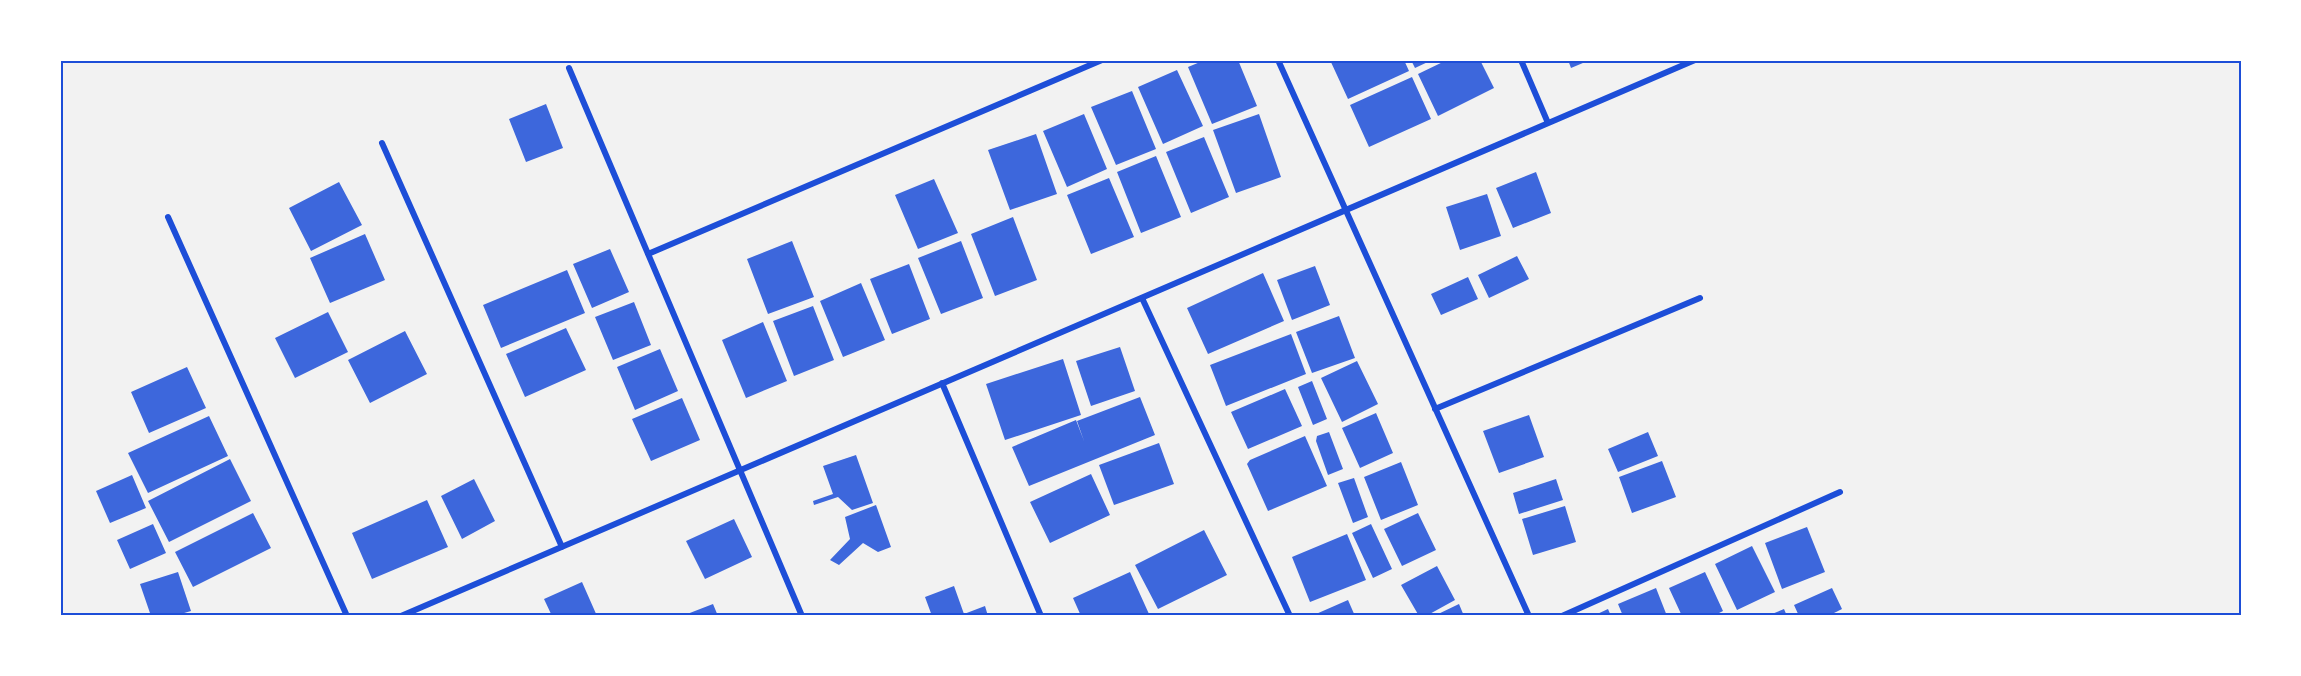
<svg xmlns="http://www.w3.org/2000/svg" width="2301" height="676" font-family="Figtree,sans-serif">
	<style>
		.building { fill: #3d67dc }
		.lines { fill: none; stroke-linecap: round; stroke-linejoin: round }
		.minor { stroke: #1d4ed8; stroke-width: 6 }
		.neatline { fill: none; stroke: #1d4ed8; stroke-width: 2 }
	</style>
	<rect width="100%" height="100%" fill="#f2f2f2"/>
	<path class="building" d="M1205,60H1238L1257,106L1212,124L1188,67Z
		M1330,60H1404L1409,71L1348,99Z
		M1411,60H1432L1415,68Z
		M1447,60H1480L1494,88L1438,116L1418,74Z
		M1568,60H1590L1571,68Z
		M1177,70L1203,126L1163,144L1138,87Z
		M1412,77L1431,119L1369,147L1350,105Z
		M1132,91L1156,149L1116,165L1091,107Z
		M546,104L563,148L526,162L509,119Z
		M1084,114L1107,169L1067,187L1043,131Z
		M1259,114L1281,177L1236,193L1213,130Z
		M1036,134L1057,194L1010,210L988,150Z
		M1204,137L1229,197L1191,213L1166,152Z
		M1156,156L1181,217L1141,233L1117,172Z
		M1536,172L1551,213L1513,228L1496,188Z
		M1109,178L1134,237L1091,254L1067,195Z
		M934,179L958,233L918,249L895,195Z
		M339,182L362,225L311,251L289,208Z
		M1487,194L1501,236L1460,250L1446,207Z
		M1013,217L1037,280L995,296L971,234Z
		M365,234L385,280L330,303L310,258Z
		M792,241L814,297L768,314L747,259Z
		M961,241L983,298L941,314L918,258Z
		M610,249L629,292L592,308L573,264Z
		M1517,256L1529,279L1489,298L1478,275Z
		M909,264L930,319L892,334L870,279Z
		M1315,266L1330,305L1292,320L1277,280Z
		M567,270L585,313L501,348L483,305Z
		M1263,273L1284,321L1208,354L1187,308Z
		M1468,277L1478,299L1441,315L1431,294Z
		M861,283L885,340L843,357L820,301Z
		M634,302L651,345L613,360L595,317Z
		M813,306L834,360L794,376L773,321Z
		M328,312L348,352L295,378L275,338Z
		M1339,316L1355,358L1312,373L1296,332Z
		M763,322L787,381L746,398L722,340Z
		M566,328L586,370L525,397L506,354Z
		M405,331L427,374L370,403L348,360Z
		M1291,334L1306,374L1226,406L1210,365Z
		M1120,347L1135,391L1091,406L1076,361Z
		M660,349L678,391L635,410L617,367Z
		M1063,359L1081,415L1005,440L986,384Z
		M1357,361L1378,404L1342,422L1321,378Z
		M187,367L206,408L149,433L131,392Z
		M1312,381L1327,419L1313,425L1298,387Z
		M1285,389L1302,426L1248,449L1231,412Z
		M1140,397L1155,435L1029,486L1012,447L1076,420L1084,441L1077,421Z
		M682,398L700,440L651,461L632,419Z
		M1376,413L1393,453L1360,468L1342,428Z
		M1529,415L1544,457L1499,473L1483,431Z
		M209,416L228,456L148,493L128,453Z
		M1329,432L1343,469L1328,475L1316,441L1317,436Z
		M1648,432L1658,456L1618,472L1608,449Z
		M1305,436L1327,486L1268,511L1247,464L1250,460Z
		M1159,443L1174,484L1114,505L1099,465Z
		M856,455L873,503L852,510L838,497L814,505L813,501L833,494L823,466Z
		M230,459L251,501L169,542L148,501Z
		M1662,461L1676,497L1632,513L1619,477Z
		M1401,462L1418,505L1381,520L1364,477Z
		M1091,474L1110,515L1050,543L1030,502Z
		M132,475L146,508L110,523L96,491Z
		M1354,478L1368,517L1353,523L1338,483Z
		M474,479L495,521L462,539L441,496Z
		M1556,479L1563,500L1519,514L1513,493Z
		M427,500L448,547L372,579L352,533Z
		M876,505L891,547L878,552L863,543L839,565L830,560L850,539L845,517Z
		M1565,506L1576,542L1533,555L1522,519Z
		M253,513L271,548L193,587L175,552Z
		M1418,513L1436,550L1402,566L1384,529Z
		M734,519L752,557L705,579L686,541Z
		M153,524L166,553L130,569L117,540Z
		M1371,524L1392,569L1373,578L1352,533Z
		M1807,527L1825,572L1782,589L1765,543Z
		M1204,530L1227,575L1158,609L1135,565Z
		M1347,534L1366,580L1310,602L1292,557Z
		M1752,546L1775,592L1737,610L1715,564Z
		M1437,566L1455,600L1426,616H1419L1401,585Z
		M178,572L191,611L174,616H151L140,584Z
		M1130,572L1149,614L1145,616H1081L1073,598Z
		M1705,572L1723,611L1713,616H1682L1669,588Z
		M582,582L597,616H552L544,599Z
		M954,586L964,614L985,606L988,616H932L925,597Z
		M1656,588L1667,616H1623L1618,604Z
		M1832,588L1842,609L1828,616H1799L1794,605Z
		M1348,600L1355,616H1317L1316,614Z
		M713,604L718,616H682Z
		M1459,604L1464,616H1434Z
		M1608,609L1611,616H1593Z
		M1784,609L1787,616H1767Z"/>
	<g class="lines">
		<path class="minor" d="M1278,60L1529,616
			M1521,60L1548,123
			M569,68L802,616
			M382,143L562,547
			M168,217L347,616
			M648,254L1102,60
			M1142,298L1290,616
			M942,383L1041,616
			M1435,409L1700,298
			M401,616L1695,60
			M1562,616L1840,492"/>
	</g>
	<rect width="2301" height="676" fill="none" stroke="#ffffff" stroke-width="123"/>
	<rect x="62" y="62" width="2178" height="552" class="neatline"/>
</svg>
